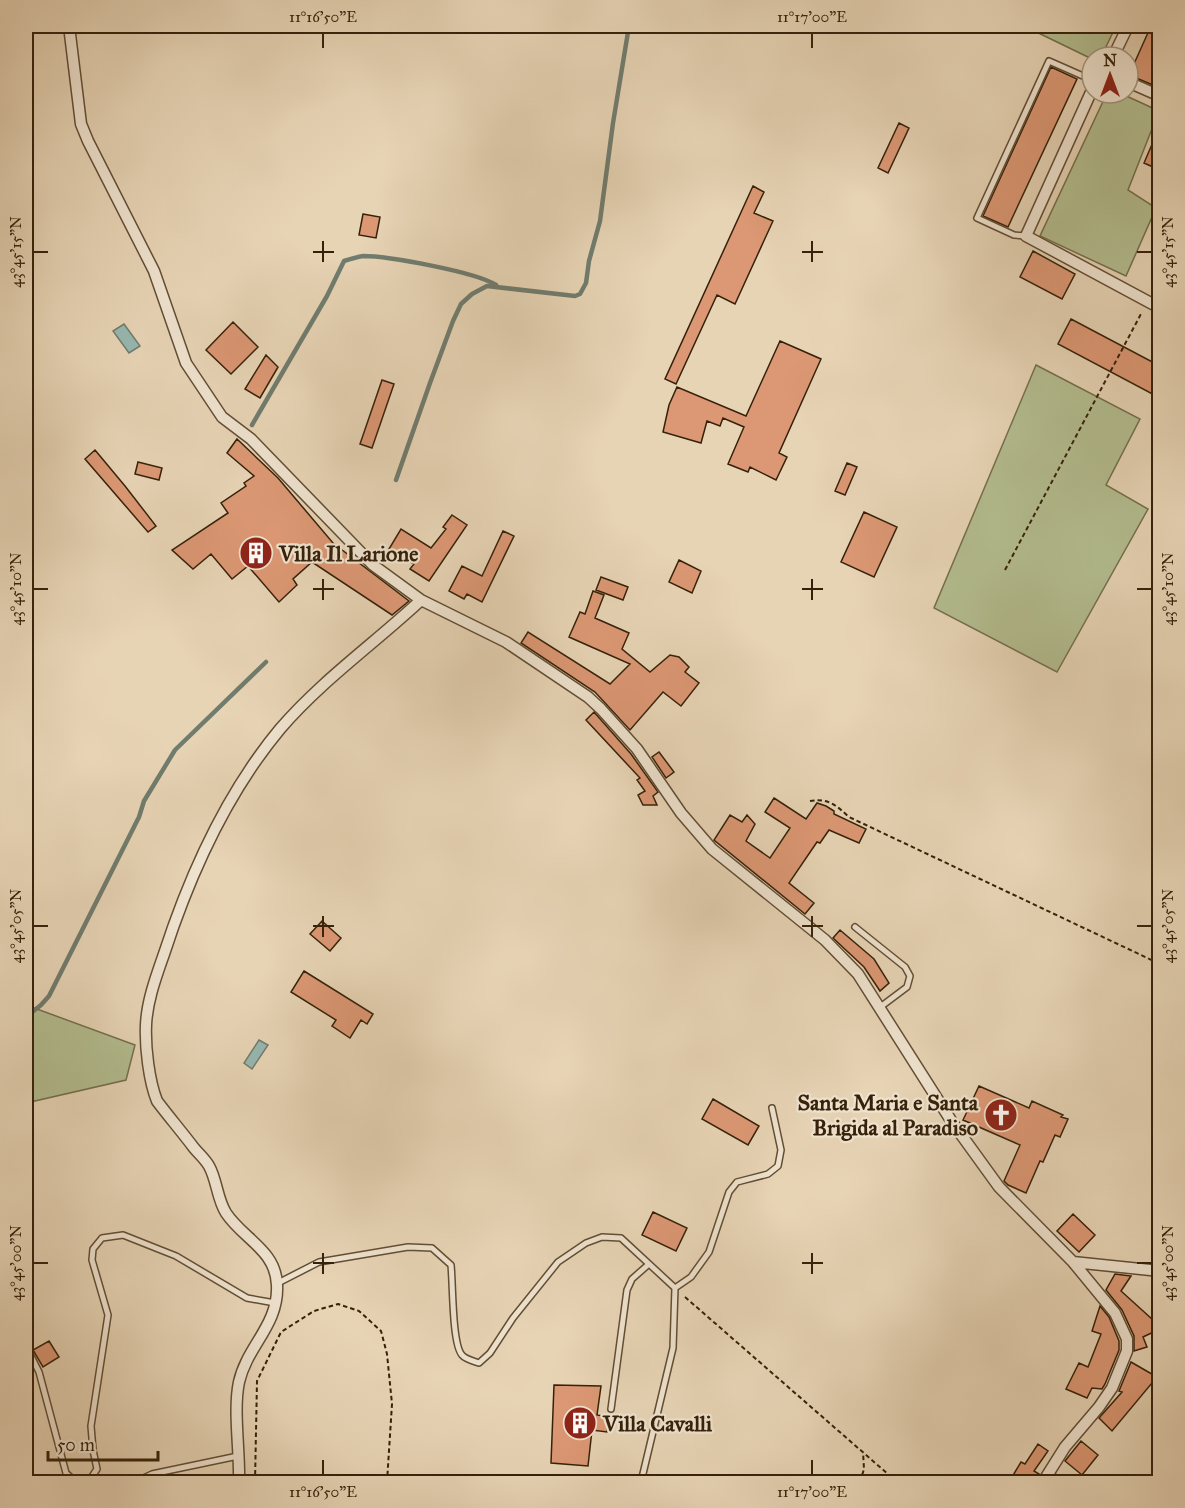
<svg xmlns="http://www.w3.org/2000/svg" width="1185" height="1508" font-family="'IM FELL Great Primer',serif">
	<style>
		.green { fill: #b3bd8f; stroke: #746f4c; stroke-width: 1.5 }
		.water { fill: #97b8b1; stroke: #707c6e; stroke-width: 1.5 }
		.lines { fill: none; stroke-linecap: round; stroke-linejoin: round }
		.stream { stroke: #707c6e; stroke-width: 4.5 }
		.building { fill: #dc9874; stroke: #35210a; stroke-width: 1.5 }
		.lane-casing { stroke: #624e35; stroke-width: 8 }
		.street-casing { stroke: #624e35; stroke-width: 13 }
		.path { stroke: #35210a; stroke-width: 2; stroke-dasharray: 4.5 3; stroke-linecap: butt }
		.lane { stroke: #efe3cf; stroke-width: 5 }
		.street { stroke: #efe3cf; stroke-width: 10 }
		.ticks { fill: none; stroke: #35210a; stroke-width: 2 }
		.labels { text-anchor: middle; stroke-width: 4.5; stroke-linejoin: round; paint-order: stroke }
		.poi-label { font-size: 22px; font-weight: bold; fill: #35210a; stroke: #efe3cf; text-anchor: start }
		.neatline { fill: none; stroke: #35210a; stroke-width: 2 }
		.ticks-label { font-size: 15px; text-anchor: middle; fill: #35210a }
	</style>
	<rect width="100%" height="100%" fill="#e7d4b5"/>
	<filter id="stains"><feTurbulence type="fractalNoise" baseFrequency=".00333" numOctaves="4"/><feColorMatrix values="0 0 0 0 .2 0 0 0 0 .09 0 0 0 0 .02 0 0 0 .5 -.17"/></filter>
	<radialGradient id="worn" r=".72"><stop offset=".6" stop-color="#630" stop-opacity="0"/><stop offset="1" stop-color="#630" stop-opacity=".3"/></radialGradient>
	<path class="green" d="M1024,26H1116L1101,57H1092V59Z
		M1107,93H1120L1159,111L1128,190L1156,208L1126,276L1040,236Z
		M1036,365L1140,419L1106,485L1148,509L1057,672L934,608Z
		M26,1005L135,1045L126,1080L26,1103Z"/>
	<path class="water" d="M124,324L140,346L129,353L113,331Z
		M259,1040L268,1045L252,1069L244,1063Z"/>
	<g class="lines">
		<path class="stream" d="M252,425L327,296L344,261C350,259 357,257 363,256C388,256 476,272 496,285
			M396,480L430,383L453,321L461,304L472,294L487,286L575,296L580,294L586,283L589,261L600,221L613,123L629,26
			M26,1017L41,1005L49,996L139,817L144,801L175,750L266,662"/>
	</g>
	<path class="building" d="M1151,26H1160V81L1155,80L1153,85L1129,75Z
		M1051,67L1077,79L1008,227L983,216Z
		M899,123L909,128L888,173L878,168Z
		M1159,128H1160V170L1144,163Z
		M753,186L764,192L754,213L773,221L735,304L717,295L676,384L665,379Z
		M363,214L380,217L376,238L359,235Z
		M1033,251L1075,274L1062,299L1020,277Z
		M1071,319L1160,366V398L1058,344Z
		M233,322L258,347L231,374L206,350Z
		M780,341L821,359L779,453L787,457L776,480L750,467L748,472L728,464L744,427L723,418L720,426L707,421L701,443L663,432L669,405L677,387L746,416Z
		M266,355L278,367L260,398L245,389Z
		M382,380L394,384L372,448L360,444Z
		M237,439L278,478L333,543L409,601L392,615L312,562L293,579L297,585L279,602L248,566L232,579L211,554L193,569L172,550L228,513L221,503L246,486L244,483L254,476L227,453Z
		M95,450L125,486L156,526L148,532L85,459Z
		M138,462L162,468L159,480L135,474Z
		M847,463L857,467L845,495L835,491Z
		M864,512L897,527L874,577L841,562Z
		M452,515L467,525L429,581L410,569L414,564L389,549L401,529L431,548L446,529L443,527Z
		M503,531L514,536L482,602L467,594L464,599L449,591L462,566L482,576Z
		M679,560L701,571L692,593L669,582Z
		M601,577L628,587L623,600L596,590Z
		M593,591L604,595L595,618L629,633L622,649L650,672L670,655L679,657L689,667L685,672L699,683L681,706L663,692L630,730L595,692L521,643L528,632L610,684L630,664L569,637L580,612L585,614Z
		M594,712L631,754L658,792L653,796L657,805H643L638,795L645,791L637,780L640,778L586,720Z
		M659,752L674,772L666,778L652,757Z
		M774,798L806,819L817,803L826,806L834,811V814L866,829L859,843L829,830L820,843L817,842L789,883L814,903L805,914L714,840L730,815L742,822L747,815L755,824L746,841L770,858L790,828L765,812Z
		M322,921L341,938L330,951L310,934Z
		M840,930L874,959L889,983L880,991L864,967L833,938Z
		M304,971L373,1014L367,1024L361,1020L350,1038L332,1026L336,1020L291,992Z
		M979,1086L1029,1108L1032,1101L1063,1115L1061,1117L1068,1119L1060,1137L1055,1135L1043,1162L1040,1161L1026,1193L1008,1185L1004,1181L1020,1145L963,1120Z
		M713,1099L759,1126L748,1145L702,1119Z
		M653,1212L687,1228L676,1251L642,1235Z
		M1073,1214L1095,1235L1079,1252L1057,1231Z
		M1115,1274L1131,1276L1121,1291L1153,1320L1160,1329L1143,1337L1147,1347L1134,1351V1336L1122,1310L1106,1290Z
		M1100,1306L1109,1317L1119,1341V1350L1105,1384L1102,1389L1092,1388L1087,1398L1066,1389L1079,1363L1088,1367L1101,1334L1092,1331Z
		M49,1341L59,1357L43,1367L33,1350Z
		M1131,1362L1157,1377L1112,1431L1099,1418L1122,1392L1119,1391Z
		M554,1385L601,1386L597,1415L609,1417L607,1432L592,1430L588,1466L551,1463Z
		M1081,1441L1098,1455L1082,1475L1065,1461Z
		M1038,1444L1048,1451L1034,1471L1039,1474L1034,1482H1009L1021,1462L1025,1464Z"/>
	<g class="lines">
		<g class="lane-casing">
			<path id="lane" d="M1026,236L1014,235L977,218L1049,61L1092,80
				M855,927L905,967L910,976L907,987L879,1008
				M278,1283L319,1262L408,1247L432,1248L451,1265C453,1284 452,1344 462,1355C465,1359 473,1361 479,1363L490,1353L513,1318L558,1262L586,1243L602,1237L621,1238L675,1288
				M675,1288L691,1277L709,1252L729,1192L737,1182L768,1174L778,1166L781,1150L772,1108
				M26,1346L39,1372L66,1473L76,1482L89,1481L97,1469L93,1450L91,1426L108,1315L92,1260L93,1249L102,1238L123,1235L176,1256L247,1298L275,1303
				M611,1409L627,1290L632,1279L649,1264
				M1050,1472L1058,1482
				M135,1482L152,1474L238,1456
				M641,1482L673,1348L675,1288"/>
		</g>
		<g class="street-casing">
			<path id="street" d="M69,26L81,124L88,141L154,271L186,363L222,417L251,439L373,565L421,600L506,642L588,697L601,709L637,749L681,813L712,849L825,940L858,974L952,1122L999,1187L1073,1262L1115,1313L1127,1339V1351L1112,1388L1099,1407L1065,1447L1043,1482
				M1113,57L1128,26
				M1128,82L1160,96
				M1092,90L1026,236L1160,308
				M1073,1262L1160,1271
				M239,1482C240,1451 233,1410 239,1382C247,1346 279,1325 277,1285C276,1250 243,1239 226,1213C217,1199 217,1180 209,1166C205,1159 199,1154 194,1148C182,1132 169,1117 157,1101C149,1081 145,1047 146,1025C147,1001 156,977 164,954C190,874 226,794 280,729C321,681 375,643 421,600"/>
		</g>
		<path class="path" d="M1005,570L1142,312
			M810,801C828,798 836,805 849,817L1160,964
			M685,1297L897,1482
			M255,1482L257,1381L281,1332L314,1311L338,1304L359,1311L381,1331L387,1354L392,1404L387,1482
			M860,1482L864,1469L863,1452"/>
		<use href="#lane" class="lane"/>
		<use href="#street" class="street"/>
	</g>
	<path class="ticks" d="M323,33V48M812,33V48M323,241V262M812,241V262M33,252H48M313,252H334M802,252H823M1137,252H1152M323,579V600M812,579V600M33,589H48M313,589H334M802,589H823M1137,589H1152M323,916V937M812,916V937M33,926H48M313,926H334M802,926H823M1137,926H1152M323,1253V1274M812,1253V1274M33,1263H48M313,1263H334M802,1263H823M1137,1263H1152M323,1460V1475M812,1460V1475"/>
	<defs>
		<g id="building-disc" transform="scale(1.725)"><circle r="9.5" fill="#8f2418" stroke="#efe3cf"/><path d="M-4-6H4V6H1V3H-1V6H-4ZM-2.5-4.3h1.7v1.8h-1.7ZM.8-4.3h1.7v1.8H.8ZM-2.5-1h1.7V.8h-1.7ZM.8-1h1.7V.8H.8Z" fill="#fff"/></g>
		<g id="church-disc" transform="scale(1.725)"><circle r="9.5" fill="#8f2418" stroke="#efe3cf"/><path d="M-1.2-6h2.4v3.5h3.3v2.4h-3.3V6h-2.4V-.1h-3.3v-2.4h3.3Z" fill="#fff"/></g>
	</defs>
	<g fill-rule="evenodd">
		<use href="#building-disc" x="256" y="553"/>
		<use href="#church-disc" x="1001" y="1115"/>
		<use href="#building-disc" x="580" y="1423"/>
	</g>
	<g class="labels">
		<g class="poi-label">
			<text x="279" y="561">Villa Il Larione</text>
			<text x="978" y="1110" text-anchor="end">Santa Maria e Santa<tspan x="978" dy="25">Brigida al Paradiso</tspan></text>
			<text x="603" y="1431">Villa Cavalli</text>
		</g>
	</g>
	<rect width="1185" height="1508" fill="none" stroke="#e7d4b5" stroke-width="66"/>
	<g transform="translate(1110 75)"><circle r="28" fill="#efe3cf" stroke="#a59580" stroke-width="1.5"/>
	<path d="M0-4.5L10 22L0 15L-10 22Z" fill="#8f2418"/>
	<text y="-9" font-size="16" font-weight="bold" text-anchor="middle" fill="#35210a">N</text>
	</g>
	<path d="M48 1451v9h110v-9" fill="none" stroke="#35210a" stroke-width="3"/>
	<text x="57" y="1451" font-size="18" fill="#35210a" stroke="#efe3cf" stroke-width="4.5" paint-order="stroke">50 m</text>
	<rect x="33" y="33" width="1119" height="1442" class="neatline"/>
	<g class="ticks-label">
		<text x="323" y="22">11°16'50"E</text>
		<text x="812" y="22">11°17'00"E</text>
		<text transform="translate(16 252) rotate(-90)" y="5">43°45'15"N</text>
		<text transform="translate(1168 252) rotate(-90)" y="5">43°45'15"N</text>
		<text transform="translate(16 589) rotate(-90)" y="5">43°45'10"N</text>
		<text transform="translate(1168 589) rotate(-90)" y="5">43°45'10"N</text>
		<text transform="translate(16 926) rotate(-90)" y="5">43°45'05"N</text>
		<text transform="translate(1168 926) rotate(-90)" y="5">43°45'05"N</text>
		<text transform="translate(16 1263) rotate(-90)" y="5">43°45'00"N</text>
		<text transform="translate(1168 1263) rotate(-90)" y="5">43°45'00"N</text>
		<text x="323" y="1497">11°16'50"E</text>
		<text x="812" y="1497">11°17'00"E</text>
	</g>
	<rect width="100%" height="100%" filter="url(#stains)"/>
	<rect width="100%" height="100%" fill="url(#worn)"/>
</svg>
